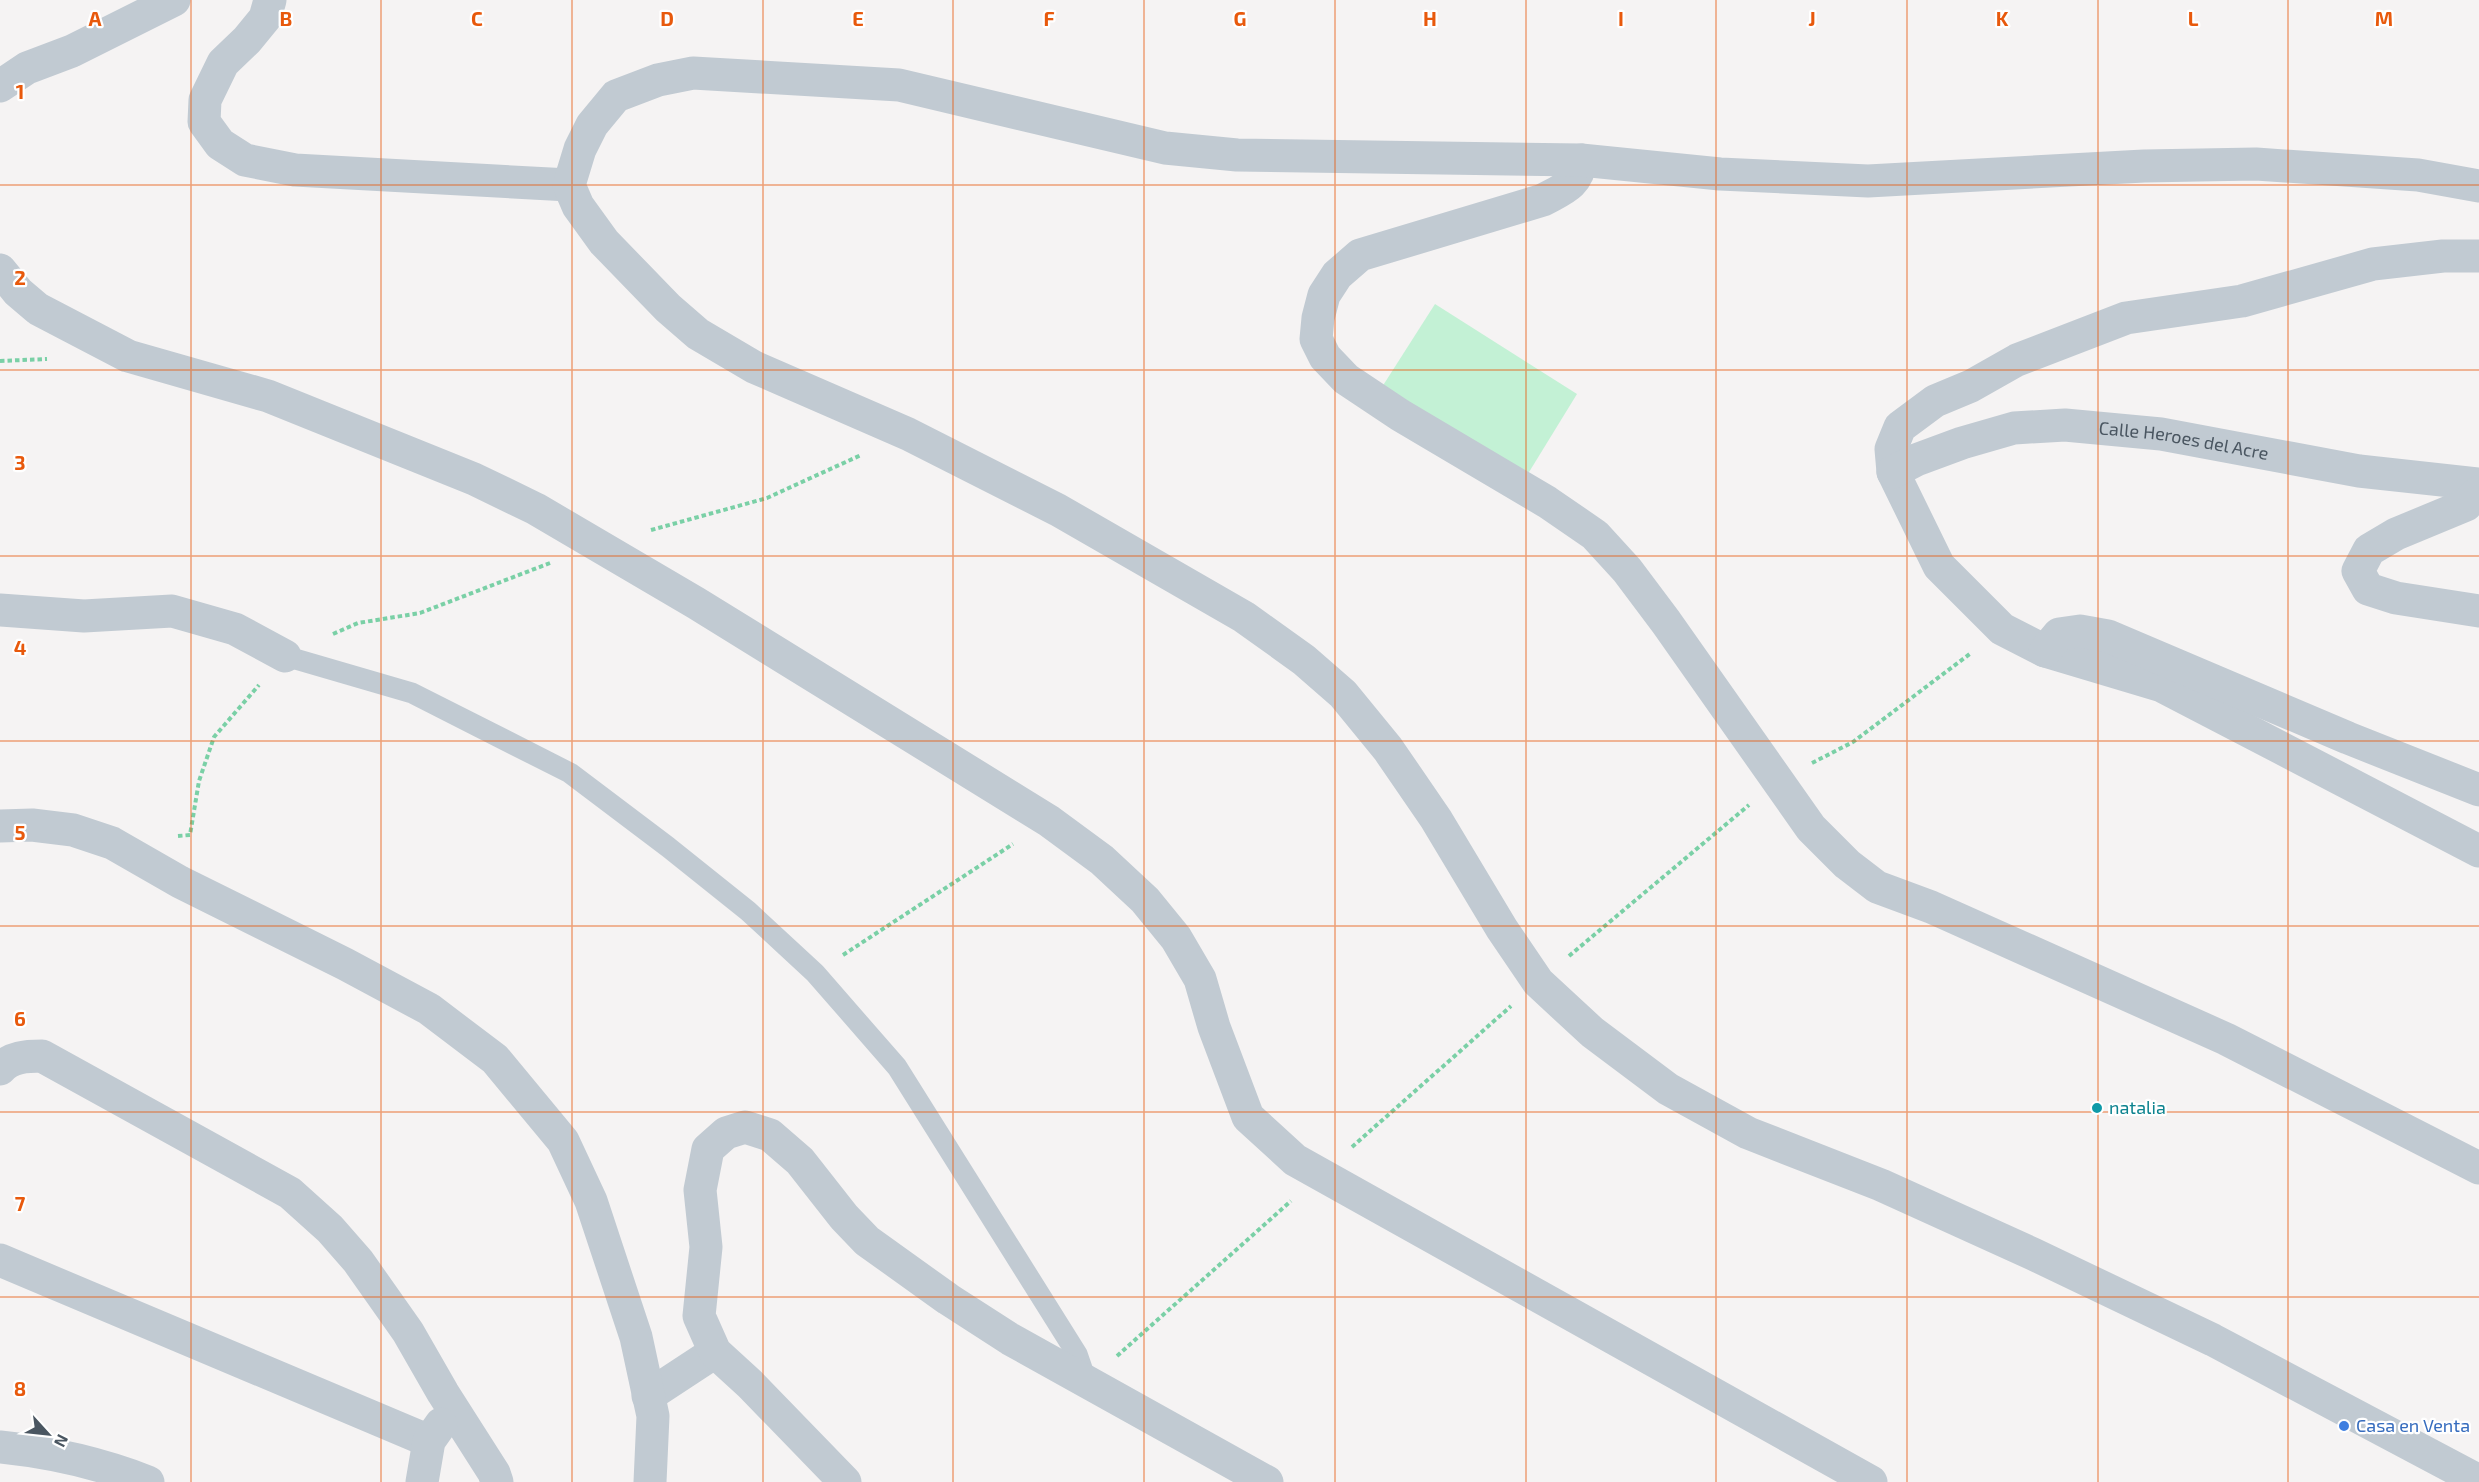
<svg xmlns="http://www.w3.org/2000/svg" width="2479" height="1482" font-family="'Exo 2',sans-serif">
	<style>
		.green { fill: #c3f1d5 }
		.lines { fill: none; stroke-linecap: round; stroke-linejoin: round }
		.path { stroke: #7ad0a6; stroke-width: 4; stroke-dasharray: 4.5 3; stroke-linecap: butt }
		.service { stroke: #c1cad2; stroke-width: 21 }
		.minor { stroke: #c1cad2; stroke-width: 33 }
		.tertiary { stroke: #c1cad2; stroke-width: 33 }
		.grid { fill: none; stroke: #e8590c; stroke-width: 1.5; stroke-opacity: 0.55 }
		.culture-dot { fill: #0f9aa8; stroke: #fff; stroke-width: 2 }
		.shop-dot { fill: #3f7fe0; stroke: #fff; stroke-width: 2 }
		.labels { text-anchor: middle; stroke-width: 4.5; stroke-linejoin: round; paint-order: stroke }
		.street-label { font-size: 18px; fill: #4a5661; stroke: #fff }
		.culture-label { font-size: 18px; fill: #0d838f; stroke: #fff; text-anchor: start }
		.shop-label { font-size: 18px; fill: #366cbe; stroke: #fff; text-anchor: start }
		.grid-label { font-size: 20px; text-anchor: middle; font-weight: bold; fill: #e8590c; stroke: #fff; stroke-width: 4.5; stroke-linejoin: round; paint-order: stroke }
	</style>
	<rect width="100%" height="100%" fill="#f5f3f3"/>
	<path class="green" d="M1435,304L1577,394L1526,477L1382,387Z"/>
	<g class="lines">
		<path class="path" d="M0,361L47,359
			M651,530L767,498L861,455
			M333,634L358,623L420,613L550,563
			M1812,763L1853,742L1971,653
			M178,836L190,835L199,781L214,737L259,685
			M843,955L1013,844
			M1569,956L1749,805
			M1352,1147L1511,1006
			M1117,1356L1291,1201"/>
		<path class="service" d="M285,656L412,693L570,773L668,847L748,911L815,973L897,1067L1077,1354L1087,1383"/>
		<g class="minor">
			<path d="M270,0L265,18L247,40L223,63L205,100L204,122L220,144L245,160L295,170L569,185"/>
			<path d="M0,86L27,68L72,51L174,0"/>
			<path d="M1581,160C1578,185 1563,189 1543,200L1360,255L1337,275L1324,295L1318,318L1316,339L1325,357L1346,379L1400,415L1547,502L1595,535L1627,570L1666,622L1811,828L1847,864L1877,887L1931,907L2226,1039L2479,1168"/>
			<path d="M2479,186L2418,175L2256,164L2144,166L1868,181L1720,174L1581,160L1237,155L1165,148L899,85L693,73L658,80L616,96L592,125L580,149L569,185L578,206L604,242L668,308L698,334L754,367L908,434L1058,510L1244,617L1304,660L1343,694L1388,749L1436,819L1502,929L1538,982L1592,1032L1668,1089L1748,1133L1881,1185L2033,1254L2213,1340L2479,1481"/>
			<path d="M2479,256H2443L2373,264L2242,301L2126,318L2017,360L1971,386L1935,401L1900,427L1891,449L1893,472L1939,566L2002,629L2045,651L2162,686L2479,851"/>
			<path d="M0,270L18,292L38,309L128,356L268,396L474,479L536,509L696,603L1049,821L1102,860L1145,900L1176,938L1200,979L1214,1027L1248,1117L1295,1160L1871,1482"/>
			<path id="s1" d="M1893,472L1916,460L1962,443L2014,428L2065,425L2161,434L2359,471L2479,484"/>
			<path d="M2479,492L2466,505L2396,534L2369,550L2358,571L2368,589L2396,598L2479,611"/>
			<path d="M0,610L84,616L172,611L235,629L285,656"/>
			<path d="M2045,651L2059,634L2080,631L2108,636L2348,738L2479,790"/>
			<path d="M0,1069C11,1057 26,1056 42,1056L290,1193L330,1229L358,1261L408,1332L443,1393L494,1473L497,1482"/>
			<path d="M0,1260L429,1441"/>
			<path d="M648,1396L715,1352"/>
			<path d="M0,1447C49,1452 102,1464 148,1482"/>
			<path d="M422,1482L429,1441L441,1424"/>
			<path d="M845,1482L750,1384L715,1352L699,1316L706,1247L700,1190L708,1149L726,1133L745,1127L770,1135L800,1161L844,1217L867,1241L948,1299L1010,1339L1267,1482"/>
		</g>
		<path class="tertiary" d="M0,826L32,825L73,830L112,843L180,882L345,964L429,1009L495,1059L563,1141L591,1201L636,1337L653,1416L650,1482"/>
	</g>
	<path class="grid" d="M191,0V1482M381,0V1482M572,0V1482M763,0V1482M953,0V1482M1144,0V1482M1335,0V1482M1526,0V1482M1716,0V1482M1907,0V1482M2098,0V1482M2288,0V1482M0,185H2479M0,370H2479M0,556H2479M0,741H2479M0,926H2479M0,1112H2479M0,1297H2479"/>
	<circle class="culture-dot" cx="2097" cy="1108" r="6"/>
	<circle class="shop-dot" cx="2344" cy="1426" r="6"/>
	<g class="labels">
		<g class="street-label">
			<text dy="6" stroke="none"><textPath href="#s1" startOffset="300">Calle Heroes del Acre</textPath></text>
		</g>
		<g class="culture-label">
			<text x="2109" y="1114">natalia</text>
		</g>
		<g class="shop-label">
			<text x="2356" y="1432">Casa en Venta</text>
		</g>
	</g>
	<g class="grid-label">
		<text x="95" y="26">A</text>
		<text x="286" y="26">B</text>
		<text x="477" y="26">C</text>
		<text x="667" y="26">D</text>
		<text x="858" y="26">E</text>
		<text x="1049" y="26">F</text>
		<text x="1240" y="26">G</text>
		<text x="1430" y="26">H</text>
		<text x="1621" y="26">I</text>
		<text x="1812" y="26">J</text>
		<text x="2002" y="26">K</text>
		<text x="2193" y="26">L</text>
		<text x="2384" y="26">M</text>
		<text x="20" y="99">1</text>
		<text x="20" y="285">2</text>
		<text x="20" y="470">3</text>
		<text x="20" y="655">4</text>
		<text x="20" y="840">5</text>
		<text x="20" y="1026">6</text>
		<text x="20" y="1211">7</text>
		<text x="20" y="1396">8</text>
	</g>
	<g transform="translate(48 1434) rotate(117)" stroke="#ffffff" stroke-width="4.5" paint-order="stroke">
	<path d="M0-4.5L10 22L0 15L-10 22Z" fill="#4a5661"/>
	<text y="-9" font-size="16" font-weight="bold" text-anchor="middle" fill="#4a5661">N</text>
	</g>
</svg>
